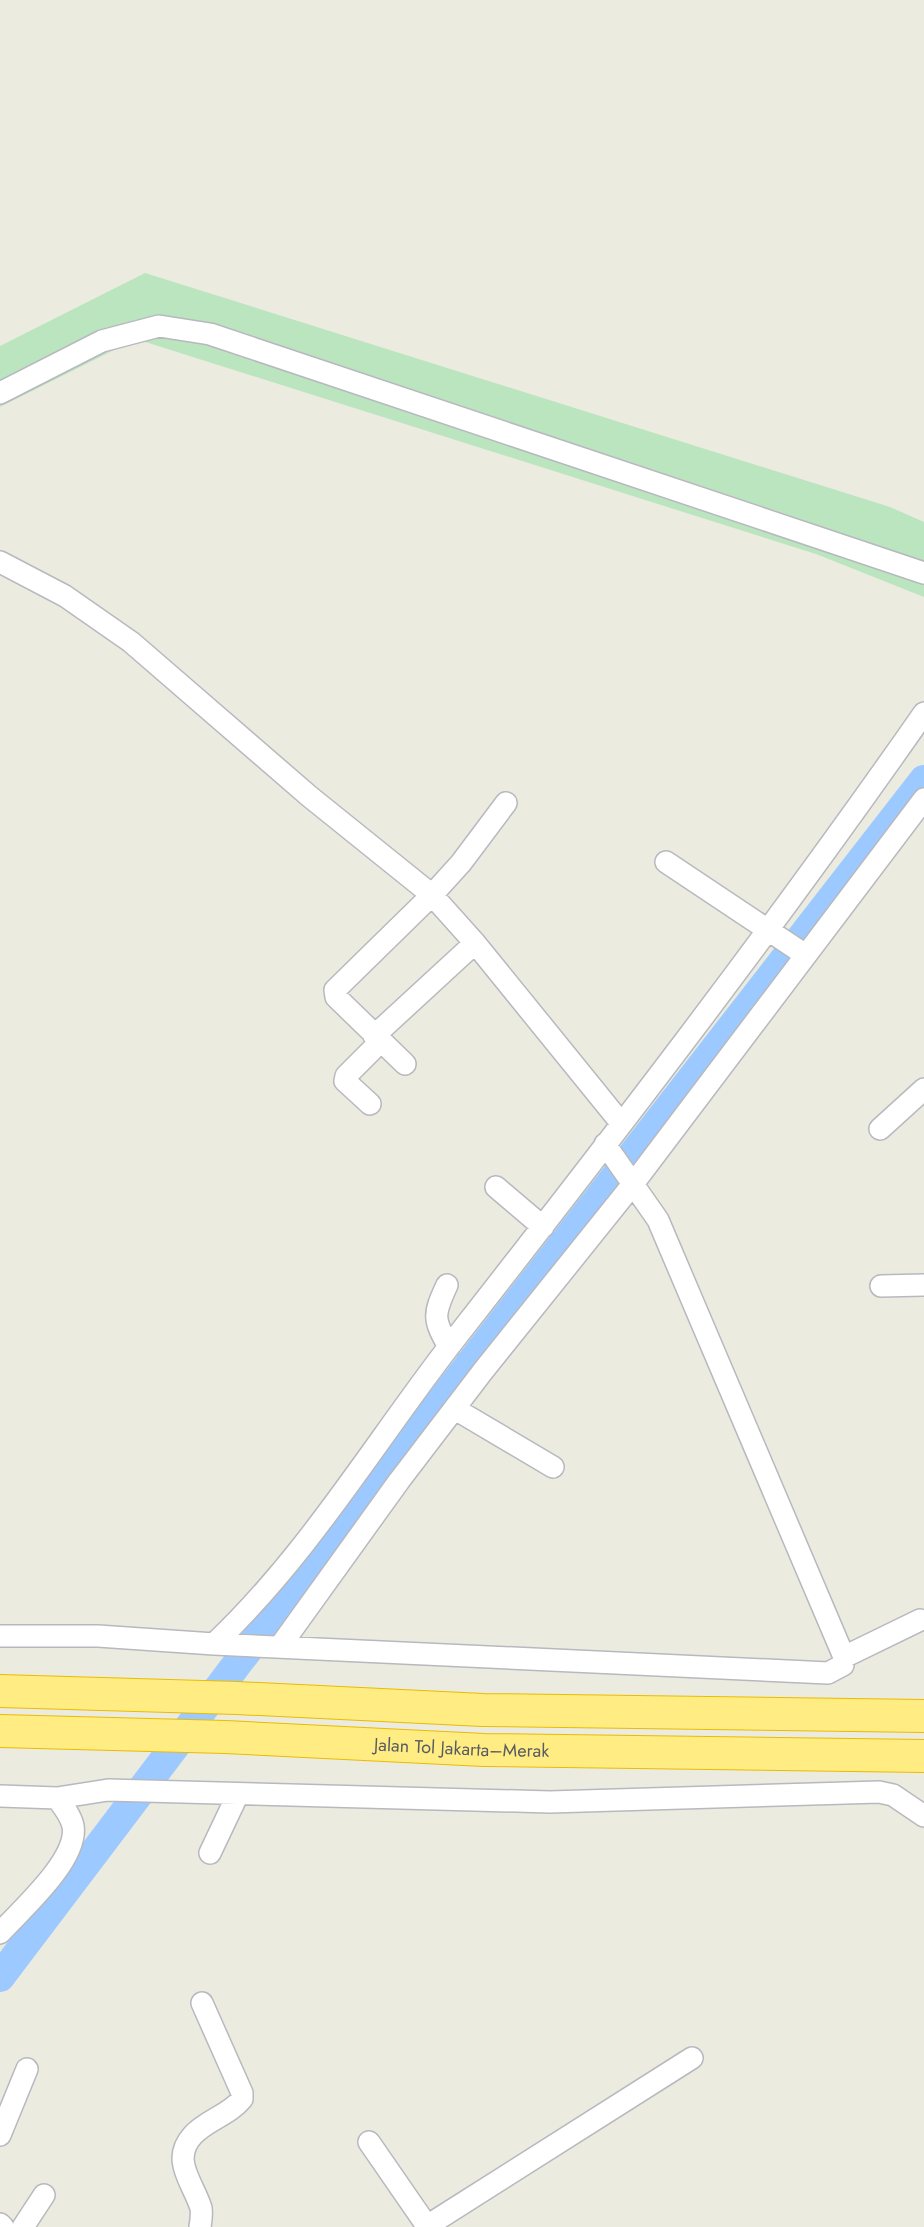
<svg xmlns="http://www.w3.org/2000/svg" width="924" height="2227" font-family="Jost,sans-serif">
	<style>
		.green { fill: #bae5bf }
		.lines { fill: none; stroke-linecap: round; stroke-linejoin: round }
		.river { stroke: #9cc9ff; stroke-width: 30 }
		.minor-casing { stroke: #b7b9bf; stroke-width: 24 }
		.highway-casing { stroke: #ebbb00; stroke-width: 34 }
		.minor { stroke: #fff; stroke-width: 21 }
		.highway { stroke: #ffed83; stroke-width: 32 }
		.labels { text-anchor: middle; stroke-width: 4.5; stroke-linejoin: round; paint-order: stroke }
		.street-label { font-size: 18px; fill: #585b61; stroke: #fff }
	</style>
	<rect width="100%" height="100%" fill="#ecebdf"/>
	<path class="green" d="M145,273L890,507L924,522V597L816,554L136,339L0,407V346Z"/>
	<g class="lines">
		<path class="river" d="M0,1977L240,1660L924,780"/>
		<g class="minor-casing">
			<path id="minor" d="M0,393L102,341L159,326L210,334L924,573
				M0,562L65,596L131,642L309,796L432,895L475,943L621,1123
				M666,862L804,954
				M374,1036L475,943
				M405,1064L336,997L335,990L432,895L461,863L506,803
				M370,1104L345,1081L346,1076L380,1042
				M880,1129L924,1089
				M496,1187L543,1227
				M447,1285C433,1315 433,1319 449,1347
				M881,1286L924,1285
				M455,1409L553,1467
				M0,1636H98L214,1644C307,1556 373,1445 451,1344C613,1137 774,928 924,713
				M214,1644L828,1673L843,1665L844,1657L658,1220L605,1144
				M281,1645L399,1481L483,1371L633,1184L924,799
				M844,1657L920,1620
				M0,1796L57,1798
				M210,1853L238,1794
				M0,1933C21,1910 79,1859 73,1826C71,1816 63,1806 57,1798L108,1790L550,1802L879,1792L893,1795L924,1816
				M0,2135L27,2069
				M369,2142L427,2226L692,2058
				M0,2224L3,2227
				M23,2227L44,2195
				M200,2227C201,2221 202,2214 201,2208C193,2182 170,2160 193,2135C207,2120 229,2115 242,2099V2093L202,2003"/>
		</g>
		<g class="highway-casing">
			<g id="highway">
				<path d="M0,1691L237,1698L483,1710L924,1716"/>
				<path id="s1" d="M0,1731L225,1737L484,1750L924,1756"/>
			</g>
		</g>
		<use href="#minor" class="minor"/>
		<use href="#highway" class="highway"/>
	</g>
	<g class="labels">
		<g class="street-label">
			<text dy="6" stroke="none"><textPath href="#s1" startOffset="462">Jalan Tol Jakarta–Merak</textPath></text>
		</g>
	</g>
</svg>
